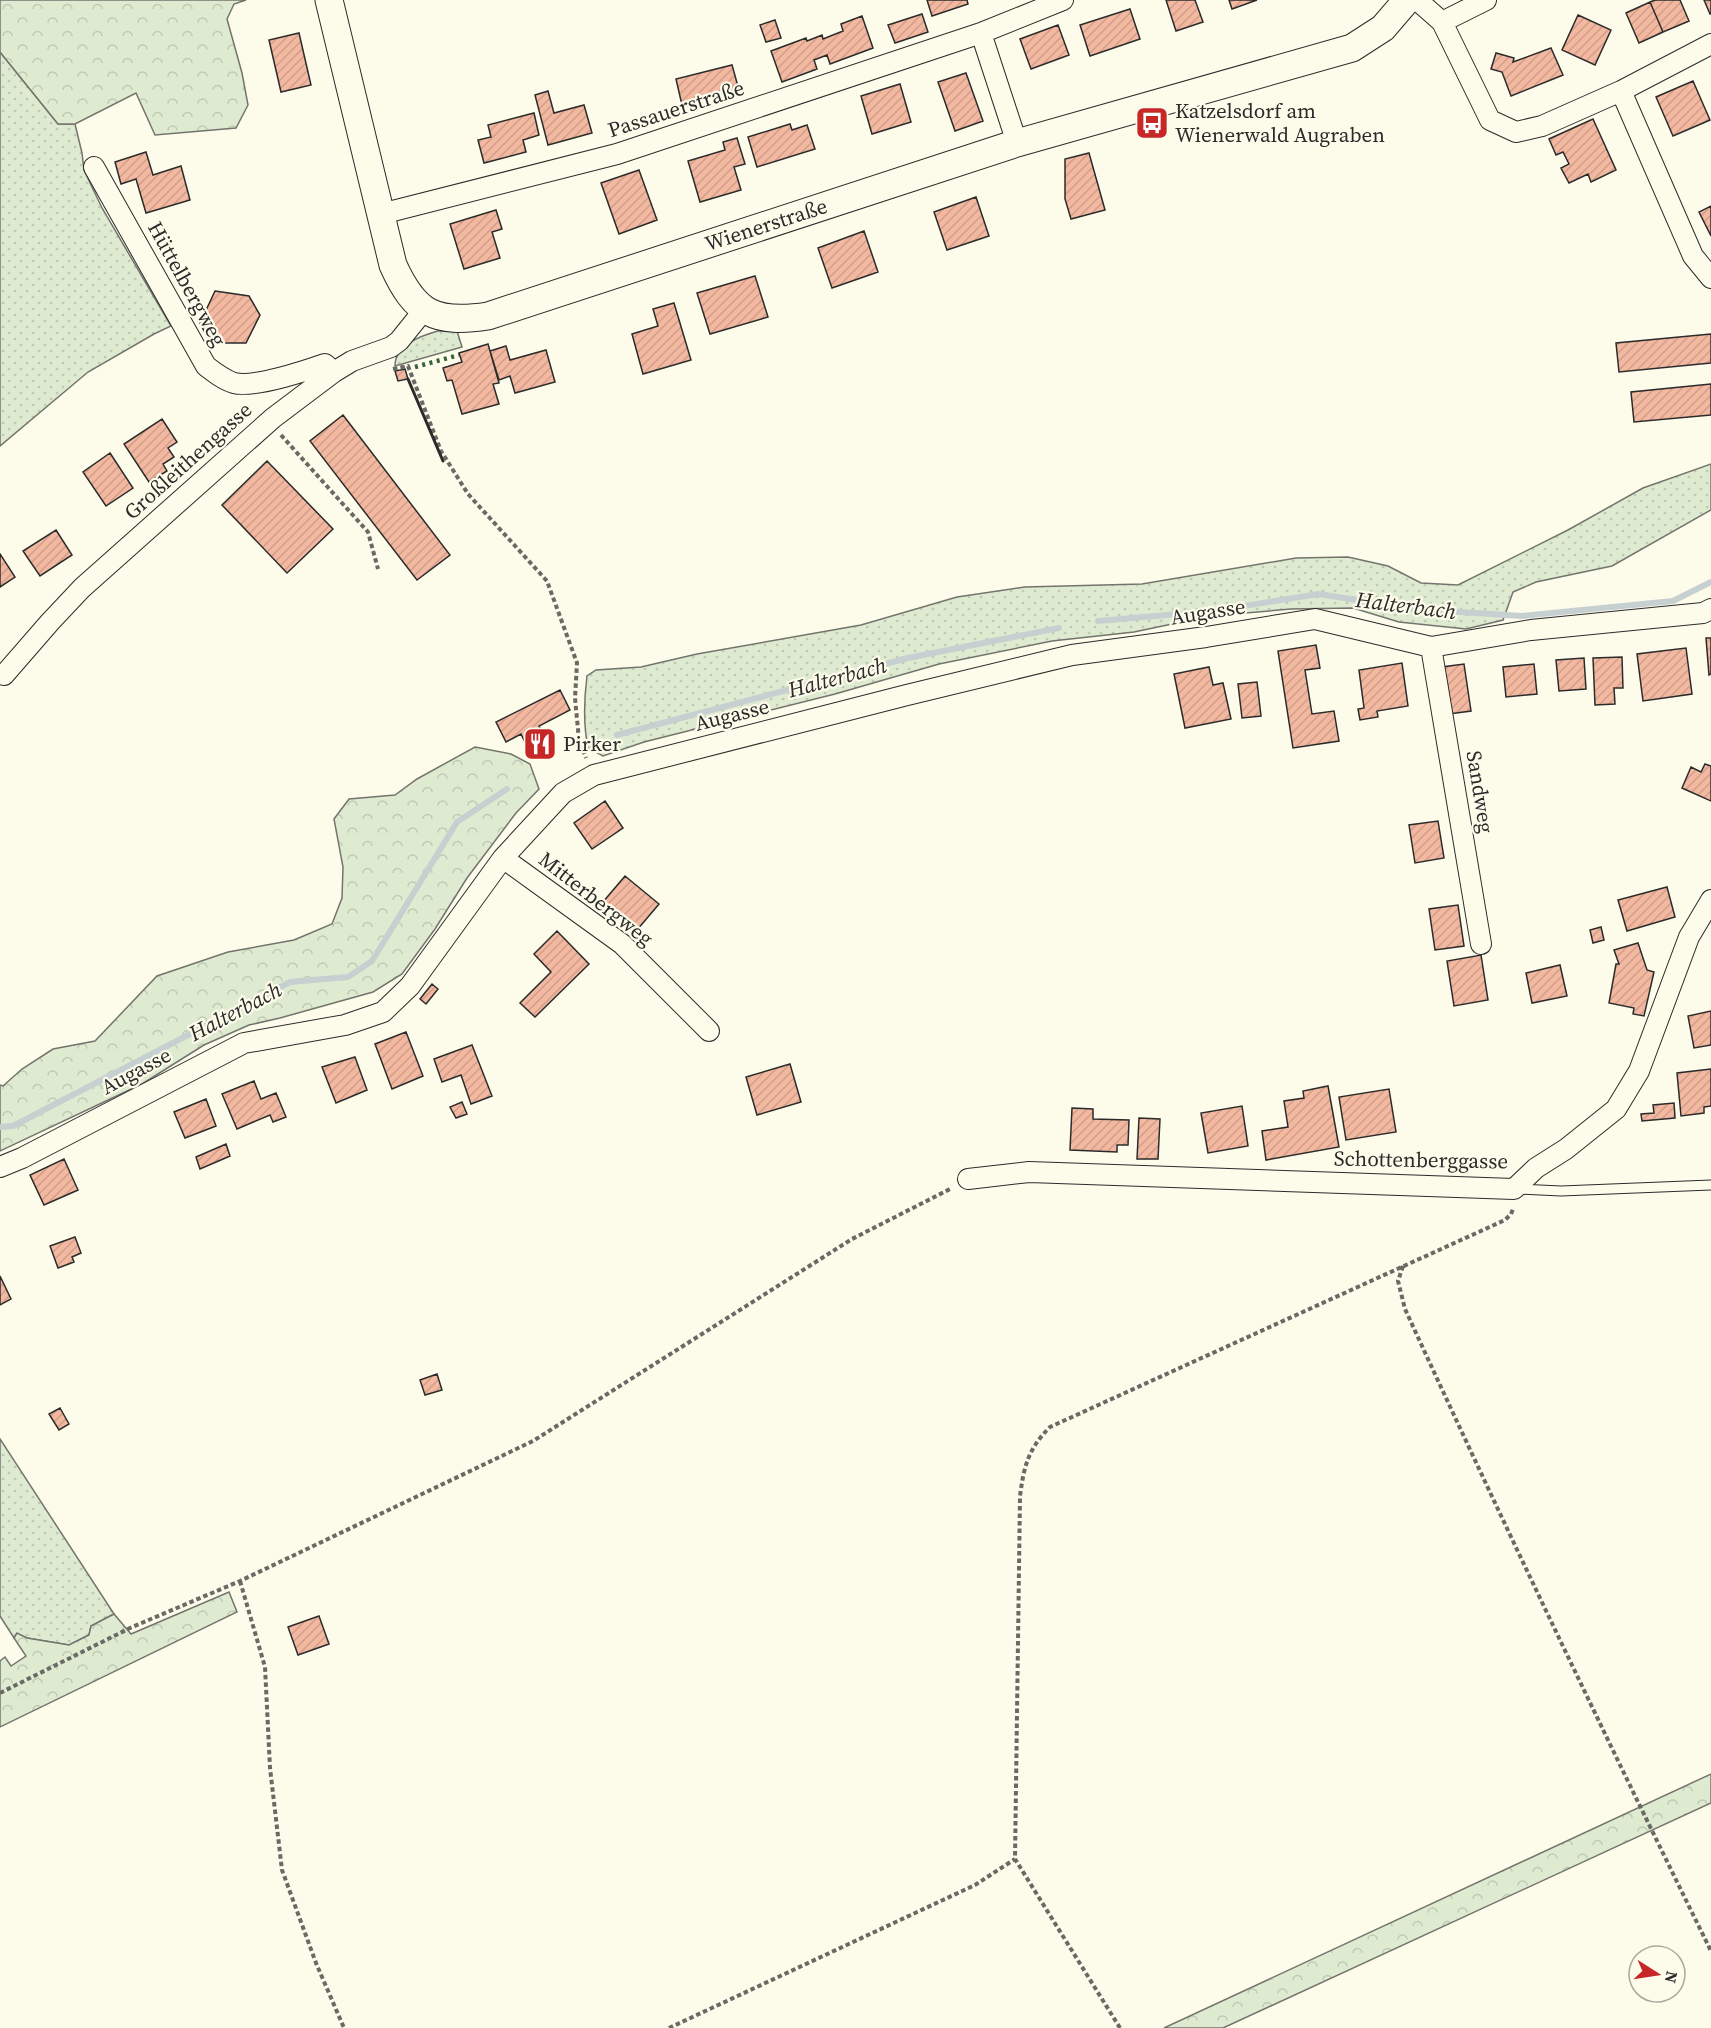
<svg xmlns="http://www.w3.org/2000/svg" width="1711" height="2028" font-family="'Source Serif 4',serif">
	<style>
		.grass { fill: url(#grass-dots); stroke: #74746e; stroke-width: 1.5 }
		.forest { fill: url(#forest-crowns); stroke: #74746e; stroke-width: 1.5 }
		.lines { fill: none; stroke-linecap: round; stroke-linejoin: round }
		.stream { stroke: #c7d0d0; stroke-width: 6 }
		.building { fill: url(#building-hatch); stroke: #2b2b2b; stroke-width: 1.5 }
		.lane-casing { stroke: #2b2b2b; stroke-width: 11 }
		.street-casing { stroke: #2b2b2b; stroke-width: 22 }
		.secondary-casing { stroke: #2b2b2b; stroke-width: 29 }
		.path { stroke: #6a6964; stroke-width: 4; stroke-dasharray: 4.5 3; stroke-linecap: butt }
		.lane { stroke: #fdfbea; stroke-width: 9 }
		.street { stroke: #fdfbea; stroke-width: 20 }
		.secondary { stroke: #fdfbea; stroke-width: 27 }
		.hedge { stroke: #34623c; stroke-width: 4.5; stroke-dasharray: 3 4.5; stroke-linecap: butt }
		.wall { stroke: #2b2b2b; stroke-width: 3 }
		.labels { text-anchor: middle; stroke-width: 4.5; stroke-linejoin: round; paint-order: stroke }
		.street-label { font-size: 21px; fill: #2b2b2b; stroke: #fdfbea }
		.poi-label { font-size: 21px; fill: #2b2b2b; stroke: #fdfbea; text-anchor: start }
		.water-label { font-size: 22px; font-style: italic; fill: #2b2b2b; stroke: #fdfbea }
	</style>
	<defs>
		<pattern id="grass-dots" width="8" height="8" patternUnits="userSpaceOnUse" patternTransform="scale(1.5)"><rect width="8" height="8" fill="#deebd1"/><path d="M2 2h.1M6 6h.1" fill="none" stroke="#bfcab4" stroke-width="1.8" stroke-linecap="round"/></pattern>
		<pattern id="forest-crowns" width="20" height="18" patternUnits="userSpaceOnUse" patternTransform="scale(1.5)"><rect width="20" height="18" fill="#deebd1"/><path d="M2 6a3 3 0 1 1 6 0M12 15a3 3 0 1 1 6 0" fill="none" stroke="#bfcab4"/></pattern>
		<pattern id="building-hatch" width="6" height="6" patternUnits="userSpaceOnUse" patternTransform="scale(1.5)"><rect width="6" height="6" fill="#f2b8a0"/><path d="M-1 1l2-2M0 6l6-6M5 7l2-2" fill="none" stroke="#d09e8a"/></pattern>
	</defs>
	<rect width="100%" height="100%" fill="#fdfbea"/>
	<path class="grass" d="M0,52L58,124H75L82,153L84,170L102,208L171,326L154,334L88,372L0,446Z
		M438,331H457L462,347L395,366C395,345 420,336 438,331Z
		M1711,464V510L1612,566L1536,582L1513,592L1503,620L1466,629L1399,622L1353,608L1291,609L1210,616L1134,632L1052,641L939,664L835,694L644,742L603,756L588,748C583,724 584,700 587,676L596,670L641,667L697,654L861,625L957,597L1025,587L1142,584L1296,558L1348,557L1388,566L1421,583L1458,585L1568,530L1643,488Z
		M0,1439L114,1614L91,1626L89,1635L69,1645L27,1638L17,1634L14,1638L0,1616Z"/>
	<path class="forest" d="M0,0H246L234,4L227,19L242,73L248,105L236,128L155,135L136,93L75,124H58L0,52Z
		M475,747L511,754L530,764L539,789L516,813L467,878L435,929L402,974L373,992L280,1018L249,1025L204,1045L142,1084L0,1151V1085L3,1086L22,1069L53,1049L95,1041L157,976L228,952L294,940L332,924L342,898L343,867L334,819L349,799L395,795L417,779Z
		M229,1592L237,1612L0,1727V1661L5,1657L11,1666L26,1656L14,1638L17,1633L27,1638L69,1645L89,1635L91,1626L114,1614L131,1634Z
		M1711,1774V1803L1223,2028H1164Z"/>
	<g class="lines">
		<path class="stream" d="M1098,621L1212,611L1319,594L1412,609L1522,616L1673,601L1711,582
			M617,735L908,658L1059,628
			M0,1127L13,1126L290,982L348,977L372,961L457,822L507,789"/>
	</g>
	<path class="building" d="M927,0H967L968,4L932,16Z
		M1166,0H1195L1203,22L1176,31Z
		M1229,0H1257L1232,9Z
		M1655,0H1680L1689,21L1663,32L1650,2Z
		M1704,0H1711V14H1710Z
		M1650,2L1663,32L1639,43L1626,13Z
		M1130,9L1140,39L1090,56L1080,25Z
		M922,14L928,32L895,43L888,25Z
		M1578,15L1611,30L1595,65L1562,50Z
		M862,16L873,48L830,64L827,55L814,60L817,69L782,82L771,51L806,38L807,41L822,35L823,39L843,31L841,24Z
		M775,20L781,38L766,42L760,25Z
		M1058,25L1069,55L1031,69L1020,39Z
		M299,33L311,85L281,92L269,40Z
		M1551,48L1563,75L1511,96L1502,72L1491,69L1496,53L1514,58L1513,62Z
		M732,65L739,90L682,105L676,79Z
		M966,73L983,121L955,131L938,82Z
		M1693,81L1710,120L1673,136L1656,97Z
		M900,84L911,122L872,134L861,96Z
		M548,91L554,113L584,105L592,133L548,145L535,95Z
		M534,113L539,135L523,140L526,152L484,163L478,140L491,137L488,125Z
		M1593,119L1616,170L1591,182L1588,174L1569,183L1561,168L1569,164L1563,152L1556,155L1549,139Z
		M790,124L792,130L807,125L815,149L757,167L748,137Z
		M737,138L745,164L734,167L741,190L700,202L688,161L725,150L723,142Z
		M146,152L153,175L181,166L190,200L146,213L136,179L121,184L115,162Z
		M1089,153L1105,210L1071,219L1065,199V159Z
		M639,170L657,220L619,234L601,183Z
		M976,197L989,236L947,250L934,212Z
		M1711,206V236L1699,212Z
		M496,210L502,229L492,232L500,258L464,269L450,224Z
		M864,231L878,272L832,288L818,248Z
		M755,276L768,317L710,334L697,293Z
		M215,291L249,296L260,315L246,343H210L200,323Z
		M674,303L691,360L643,374L632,334L658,326L653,309Z
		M1711,334V363L1619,372L1616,343Z
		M488,344L499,383L493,384L499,404L462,414L452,380L447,381L443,368L462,362L459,353Z
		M506,346L510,360L546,350L555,382L515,393L510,376L499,380L490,351Z
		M405,369L408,379L398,381L395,371Z
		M1711,384V415L1634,422L1631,392Z
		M343,415L450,555L417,580L310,441Z
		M162,419L177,442L168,448L174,457L163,464L167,471L149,482L124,444Z
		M110,453L133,488L106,506L83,472Z
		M267,461L333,529L287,573L222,505Z
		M56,530L72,555L40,576L23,551Z
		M0,554L15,577L0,587Z
		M1706,638H1711V674L1709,675Z
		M1316,645L1320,668L1305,670L1312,714L1334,711L1339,741L1293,748L1278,651Z
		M1686,648L1692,694L1643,701L1637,654Z
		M1622,657L1623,688H1614L1615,704L1595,705L1593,658Z
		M1584,658L1586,689L1559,691L1556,660Z
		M1402,663L1408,706L1377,711L1378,717L1360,720L1358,709L1364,708L1359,670Z
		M1464,664L1471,711L1449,714L1442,667Z
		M1534,664L1537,694L1506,697L1503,667Z
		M1209,667L1213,685L1223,683L1231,719L1185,728L1174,674Z
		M1257,682L1261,716L1242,718L1238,684Z
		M560,690L570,710L539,726L550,748L532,757L521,734L506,742L496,722Z
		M1705,764L1711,766V801L1682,788L1691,767L1701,772Z
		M605,801L623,828L592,849L574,823Z
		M1438,821L1444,858L1415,863L1409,825Z
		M625,876L659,904L637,930L603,902Z
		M1667,887L1675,917L1627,931L1618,900Z
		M1458,905L1464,946L1435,950L1429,909Z
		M1601,927L1604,940L1593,943L1590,930Z
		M557,931L589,964L535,1017L520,1003L551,972L534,954Z
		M1638,943L1647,970L1654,972L1644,1016L1633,1014L1634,1008L1609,1003L1616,964H1619L1614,950Z
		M1481,955L1488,1000L1454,1006L1447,961Z
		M1560,965L1567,996L1532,1003L1526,973Z
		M432,984L438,989L426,1004L420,999Z
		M1711,1011V1045L1694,1048L1688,1016Z
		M406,1032L423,1076L392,1089L375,1044Z
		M472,1045L492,1096L471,1104L461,1075L442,1082L434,1059Z
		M355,1057L367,1090L336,1103L322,1067Z
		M790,1064L801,1102L757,1115L746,1077Z
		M1711,1069V1106L1704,1107V1113L1681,1116L1677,1073Z
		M254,1081L261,1099L276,1093L286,1117L273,1122L270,1115L237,1129L222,1094Z
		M1328,1086L1339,1147L1266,1160L1262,1131L1288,1127L1284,1101L1304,1098L1303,1091Z
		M1389,1089L1396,1132L1346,1140L1339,1097Z
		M206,1099L216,1126L185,1138L174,1112Z
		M462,1102L467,1114L456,1118L450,1107Z
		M1674,1103L1675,1118L1642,1121L1641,1114L1654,1113L1653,1105Z
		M1242,1106L1248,1146L1208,1153L1201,1113Z
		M1072,1108L1093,1109V1119L1129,1120L1128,1145H1117V1152L1070,1150Z
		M1139,1118L1160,1119L1158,1159H1137Z
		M226,1144L230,1156L200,1169L196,1157Z
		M64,1159L78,1190L44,1205L30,1175Z
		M75,1237L81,1253L72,1257L74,1262L58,1268L50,1246Z
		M0,1276L11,1299L0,1305Z
		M437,1374L442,1390L425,1395L420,1380Z
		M60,1408L69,1424L59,1430L49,1414Z
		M319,1616L329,1644L298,1655L288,1627Z"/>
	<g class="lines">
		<g class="lane-casing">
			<path id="lane" d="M1517,1189L1561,1191L1711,1185"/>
		</g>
		<g class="street-casing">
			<path id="street" d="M1417,0L1442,22L1490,120L1516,132L1542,126L1621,91L1711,44
				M1442,22L1486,0
				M981,33L1017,143
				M1621,91L1693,256L1711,278
				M94,167L206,366C215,373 224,380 234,383C254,388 305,371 325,364L334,372
				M381,214L617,154L981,33L1063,0
				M1431,647L1481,944
				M4,675L50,622L82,588L273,418L334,372L352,361L391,347L399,341L424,310
				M503,858L622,944L709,1031
				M0,1167L22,1158L244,1043L345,1025L383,1012L410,986L503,858L563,793L594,775L907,695L1072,655L1206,637L1315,619L1431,647L1531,630L1703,613L1711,609
				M968,1179L1029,1172L1514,1189L1536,1168L1566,1149L1616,1109L1639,1071L1689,937L1711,900"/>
		</g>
		<g class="secondary-casing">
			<path id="secondary" d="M329,0L393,265C415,314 435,324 488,316L1017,143L1352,48L1383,28L1407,0"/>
		</g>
		<path class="path" d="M393,369L408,366L441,451L468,494L547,581L577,663L575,698L579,740L586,758
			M281,435L368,532L378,569
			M1403,1266L1398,1281L1405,1309C1504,1525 1606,1738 1711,1951
			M240,1581L265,1667L270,1768L282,1870L316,1963L344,2028
			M0,1693L130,1628L240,1581L533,1441L852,1239L952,1188
			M669,2028L975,1885L1015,1859
			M1120,2028L1015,1859L1020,1496C1024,1466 1028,1449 1050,1427L1505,1220L1511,1214L1513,1209"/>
		<use href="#lane" class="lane"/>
		<use href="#street" class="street"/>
		<use href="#secondary" class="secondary"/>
		<path class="hedge" d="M415,367L459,355"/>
		<path class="wall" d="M408,379L443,461"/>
	</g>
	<defs>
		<g id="bus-square" transform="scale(1.725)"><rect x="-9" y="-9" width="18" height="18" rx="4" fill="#c62828" stroke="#fdfbea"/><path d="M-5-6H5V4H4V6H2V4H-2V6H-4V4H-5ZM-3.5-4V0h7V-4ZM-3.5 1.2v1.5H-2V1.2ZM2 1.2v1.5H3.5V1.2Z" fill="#fff"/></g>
		<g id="restaurant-square" transform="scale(1.725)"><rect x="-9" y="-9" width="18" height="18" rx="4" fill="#c62828" stroke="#fdfbea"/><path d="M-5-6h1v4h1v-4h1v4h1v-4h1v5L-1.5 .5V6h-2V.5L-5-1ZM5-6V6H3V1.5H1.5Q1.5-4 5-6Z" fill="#fff"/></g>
	</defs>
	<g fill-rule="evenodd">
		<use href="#bus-square" x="1152" y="123"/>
		<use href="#restaurant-square" x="540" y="744"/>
	</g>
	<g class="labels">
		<g class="street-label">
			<text transform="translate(676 109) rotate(-18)" y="7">Passauerstraße</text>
			<text transform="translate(766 225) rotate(-18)" y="7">Wienerstraße</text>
			<text transform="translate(187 284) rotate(61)" y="7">Hüttelbergweg</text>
			<text transform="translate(188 461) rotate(-42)" y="7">Großleithengasse</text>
			<text transform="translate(1208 612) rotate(-9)" y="7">Augasse</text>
			<text transform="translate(732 715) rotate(-14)" y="7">Augasse</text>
			<text transform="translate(1480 792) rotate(81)" y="7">Sandweg</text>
			<text transform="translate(596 899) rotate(38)" y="7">Mitterbergweg</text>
			<text transform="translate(136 1071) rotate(-28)" y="7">Augasse</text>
			<text transform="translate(1421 1160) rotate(1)" y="7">Schottenberggasse</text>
		</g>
		<g class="poi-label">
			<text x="1175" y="118">Katzelsdorf am<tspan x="1175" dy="24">Wienerwald Augraben</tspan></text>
			<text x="563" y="751">Pirker</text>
		</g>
		<g class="water-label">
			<text transform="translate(1406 605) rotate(7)" y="8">Halterbach</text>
			<text transform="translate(837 677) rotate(-15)" y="8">Halterbach</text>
			<text transform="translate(235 1011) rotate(-28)" y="8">Halterbach</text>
		</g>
	</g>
	<g transform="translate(1657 1974) rotate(102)"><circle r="28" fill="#fdfbea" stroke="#a9a89e" stroke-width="1.5"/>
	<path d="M0-4.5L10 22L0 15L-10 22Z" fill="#c62828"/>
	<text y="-9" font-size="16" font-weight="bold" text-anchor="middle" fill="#2b2b2b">N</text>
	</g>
</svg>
